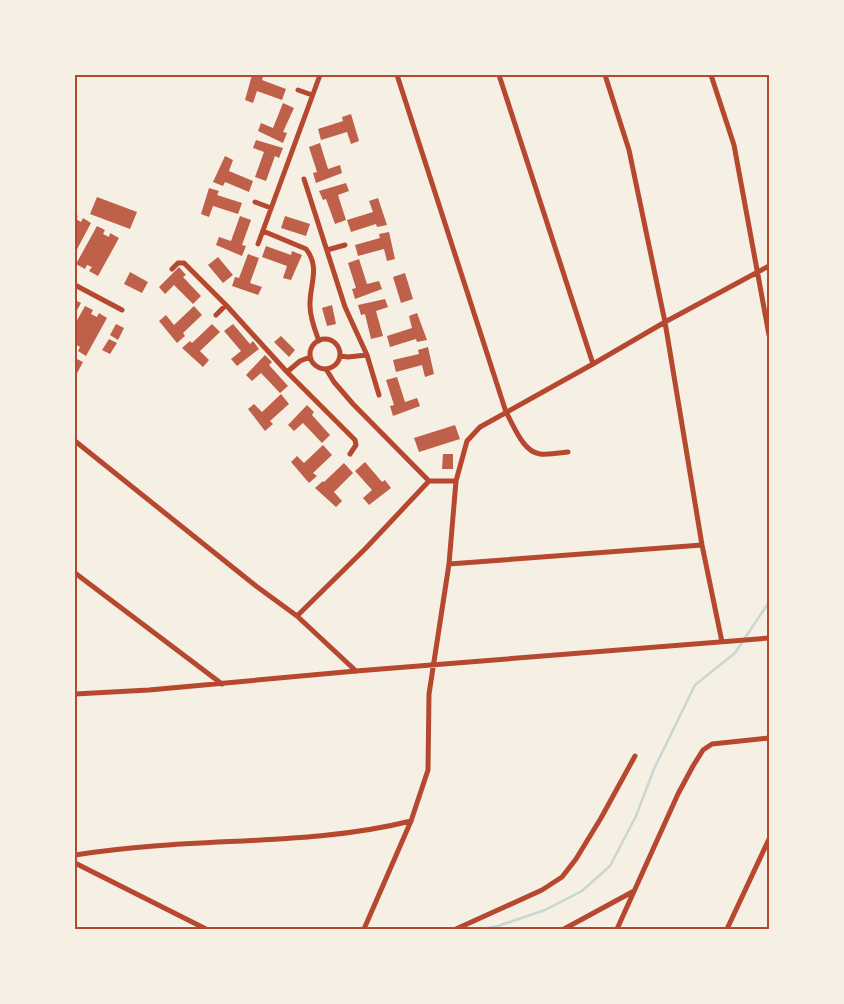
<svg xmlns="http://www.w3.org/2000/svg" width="844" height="1004" font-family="Cabin,sans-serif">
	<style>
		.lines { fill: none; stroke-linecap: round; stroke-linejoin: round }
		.stream { stroke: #c9d6d2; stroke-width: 2.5 }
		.building { fill: #bf614a }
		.minor { stroke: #b5482f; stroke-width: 5 }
		.neatline { fill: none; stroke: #b5482f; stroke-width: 2 }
	</style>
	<rect width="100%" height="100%" fill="#f6efe4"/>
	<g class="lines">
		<path class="stream" d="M483,929L498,926L545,910L582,891L610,866L636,816L654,769L695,685L735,653L769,602"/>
	</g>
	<path class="building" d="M252,75L263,77L262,80L286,89L282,100L257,91L253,103L245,100Z
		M283,103L294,108L283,132L287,133L283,143L258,131L261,123L273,128Z
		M351,114L359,141L351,144L347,132L321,140L318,129L343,121L342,117Z
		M256,140L283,148L279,158L275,156L266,181L255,177L264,152L253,148Z
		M320,143L328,169L340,165L342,173L316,183L313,173L317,172L309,147Z
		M225,156L233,160L229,171L253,181L249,192L225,182L223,186L213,182Z
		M346,183L349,191L338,195L346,220L335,224L326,199L323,200L319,191Z
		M209,188L219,191L217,195L242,203L238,214L213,206L209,217L201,214Z
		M97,197L137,212L130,229L90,214Z
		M378,198L387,225L377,227L376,224L351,232L347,220L373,212L369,201Z
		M75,214L78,216L76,219L81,222L83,218L91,223L75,253Z
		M240,216L251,220L242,245L246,246L242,256L216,245L219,237L231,241Z
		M285,216L310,224L306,236L281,228Z
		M97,226L105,230L103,234L109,237L110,233L119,238L98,276L89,271L92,267L87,265L85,269L76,264Z
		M389,232L395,259L387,261L384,249L358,256L355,245L380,238L379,234Z
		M266,246L291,255L292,251L302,255L291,280L283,278L287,266L262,257Z
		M248,254L259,258L250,283L262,287L258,295L232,286L235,277L239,278Z
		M218,257L233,275L223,283L208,265Z
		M359,259L367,284L379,281L382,289L355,299L352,289L356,288L348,263Z
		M179,267L186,275L183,277L201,296L193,304L174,285L165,294L159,287Z
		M130,272L148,282L142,293L124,284Z
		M405,273L413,299L401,303L393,277Z
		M385,299L388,307L376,311L383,336L371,339L365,314L361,315L358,305Z
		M75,300L81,303L75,314Z
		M332,305L336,324L327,326L322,308Z
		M85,306L93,310L91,314L97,317L99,313L107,318L86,356L78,351L80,347L75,344V324Z
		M194,306L202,315L183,333L185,336L177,343L159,321L166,315L174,325Z
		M417,313L427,340L417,342L416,339L390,347L387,336L412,328L409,316Z
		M116,324L124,328L118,340L110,335Z
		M212,324L220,332L200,351L209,360L203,367L182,348L190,341L192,343Z
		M233,324L250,344L253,341L259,349L237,366L231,359L241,351L224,331Z
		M281,336L295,350L289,357L274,342Z
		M109,339L117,343L110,354L102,350Z
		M428,347L434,374L425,377L422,365L396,372L393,360L419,354L418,350Z
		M265,355L272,362L269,365L288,386L280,393L261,373L252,381L246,375Z
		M75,358L83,362L75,377Z
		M397,377L405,402L417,398L420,406L393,416L390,406L394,405L386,380Z
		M281,394L289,404L270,421L273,424L265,431L248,409L254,404L262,412Z
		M307,405L314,412L312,415L330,435L322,443L303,423L294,431L288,425Z
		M455,425L460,439L419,452L414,438Z
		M323,445L332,455L313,473L317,476L309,483L291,462L297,456L304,463Z
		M443,454H453V469H442Z
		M365,462L382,482L385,480L391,488L369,505L363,498L372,490L355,471Z
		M344,463L353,473L334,492L342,501L336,507L315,488L323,481L324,482Z"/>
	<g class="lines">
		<path class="minor" d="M397,75L506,412C514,426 523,452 540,454C549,455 559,453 568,452
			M499,75L593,364
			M605,75L629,150L665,322L702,545L722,642
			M711,75L734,145L769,335
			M298,90L312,95
			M304,179L345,307L367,355L379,395
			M255,202L271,208
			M263,231L306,249C321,268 309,286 310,306C310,318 315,330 319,341
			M258,244L320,75
			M327,250L345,245
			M172,269L178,263H184L226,305L287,372L355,440L356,445L350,454
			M75,285L122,310
			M216,315L226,305
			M310 354a15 15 0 1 1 30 0a15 15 0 1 1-30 0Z
			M340,356L348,357L367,355
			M326,369L334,382L353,404L429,481H456
			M287,372L300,361L310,357
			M75,441L256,586L297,616L356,671
			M449,564L702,545
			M75,573L222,684
			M297,616L366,548L429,481
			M75,694L149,690L356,671L769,638
			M75,855C101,851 128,848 154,846C241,839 327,842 411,821
			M75,863L206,929
			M364,929L411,821L428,770L429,694L449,564L456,481L467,441L480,427L593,364L665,322L769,266
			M456,929L542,890L562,877L576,859L601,818L635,756
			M564,929L634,891
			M617,929L678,794L693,766L703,750L712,744L769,738
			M727,929L769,839"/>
	</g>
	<rect width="844" height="1004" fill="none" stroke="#f6efe4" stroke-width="152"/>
	<rect x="76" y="76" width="692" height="852" class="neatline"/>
</svg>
